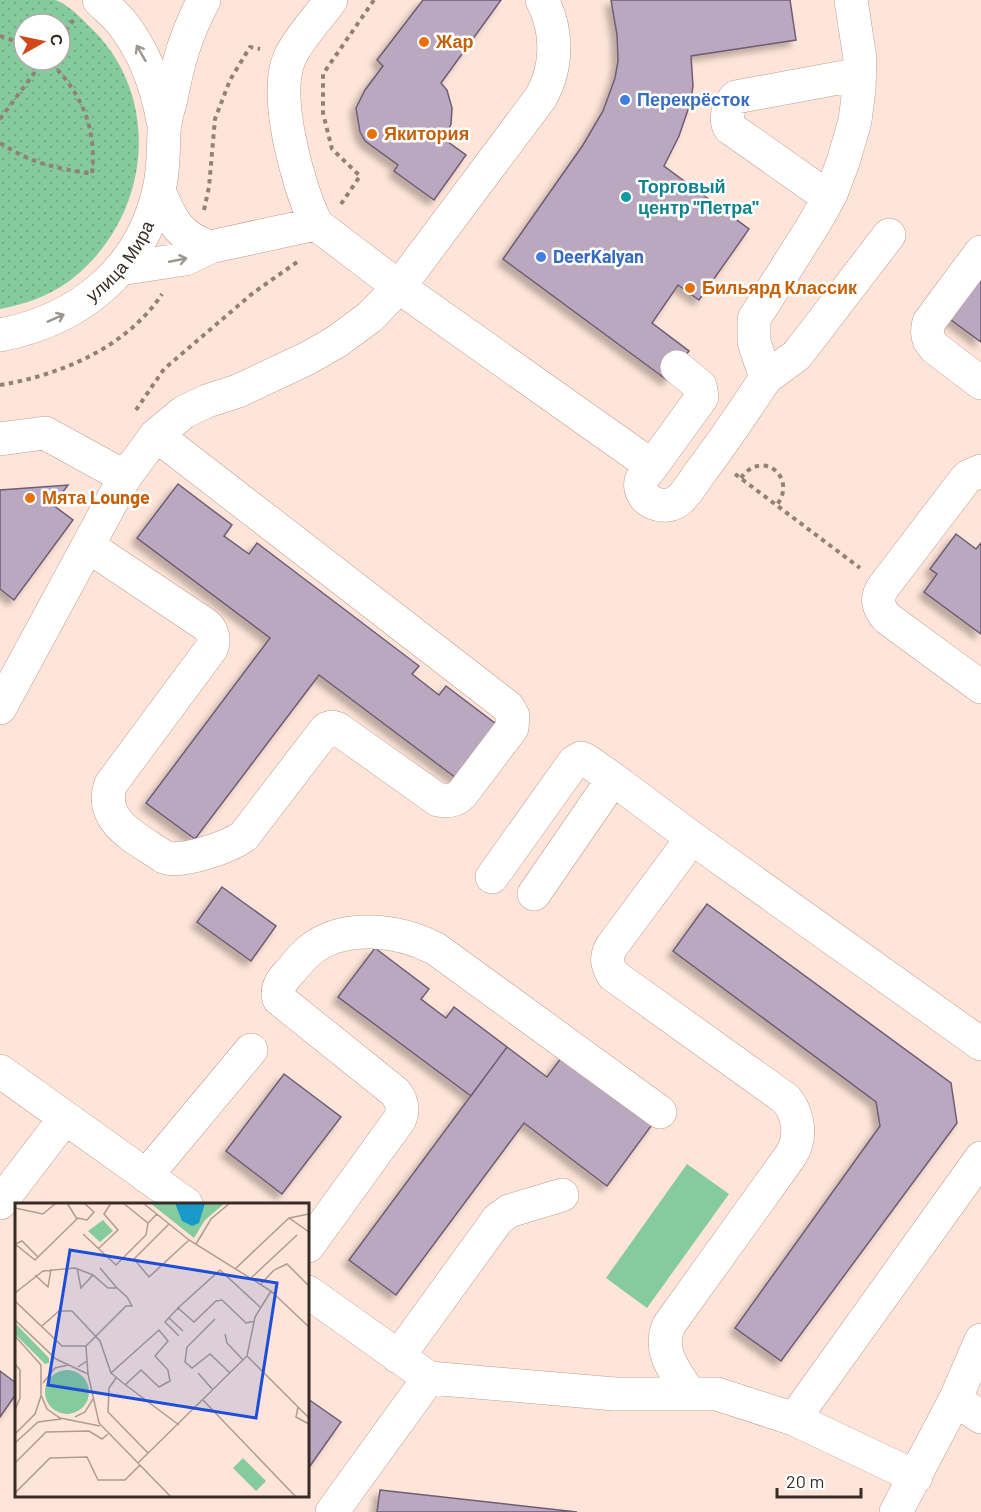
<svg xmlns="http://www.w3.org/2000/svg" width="981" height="1512" font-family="Barlow,sans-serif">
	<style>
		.grass { fill: url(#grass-dots); fill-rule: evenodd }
		.park { fill: #85cb9d }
		.building { fill: #baa7c0; stroke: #6e5d74; stroke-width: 1.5; filter: url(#shadow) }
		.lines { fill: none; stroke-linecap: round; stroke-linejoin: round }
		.minor-casing { stroke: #bc9e90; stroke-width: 34 }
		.major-casing { stroke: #bc9e90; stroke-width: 34 }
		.path { stroke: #938178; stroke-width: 4; stroke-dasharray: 4.5 4.5; stroke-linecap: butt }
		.minor { stroke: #fff; stroke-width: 33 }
		.major { stroke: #fff; stroke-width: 33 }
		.oneway { stroke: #9c9692 }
		.food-dot { fill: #e8710a; stroke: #fff; stroke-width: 2 }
		.shop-dot { fill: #3f7fe0; stroke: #fff; stroke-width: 2 }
		.culture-dot { fill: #0f9aa8; stroke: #fff; stroke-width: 2 }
		.labels { text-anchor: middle; stroke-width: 5; stroke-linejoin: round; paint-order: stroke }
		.food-label { font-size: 18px; font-weight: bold; fill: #c56008; stroke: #fff; text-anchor: start }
		.shop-label { font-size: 18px; font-weight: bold; fill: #366cbe; stroke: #fff; text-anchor: start }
		.culture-label { font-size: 18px; font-weight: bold; fill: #0d838f; stroke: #fff; text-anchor: start }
		.street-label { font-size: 18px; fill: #382c26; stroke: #fff }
		.inset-road { fill: none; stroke: #af9b91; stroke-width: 1.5 }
		.view { fill: #1d4ed8; fill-opacity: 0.15; stroke: #1d4ed8; stroke-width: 3 }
		.inset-edge { fill: none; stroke: #382c26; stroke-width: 3 }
	</style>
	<defs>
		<pattern id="grass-dots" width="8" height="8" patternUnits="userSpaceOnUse" patternTransform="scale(1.5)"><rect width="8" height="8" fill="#85cb9d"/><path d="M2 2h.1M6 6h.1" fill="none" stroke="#74ae87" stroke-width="1.8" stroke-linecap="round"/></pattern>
		<filter id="shadow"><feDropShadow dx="-5.5" dy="5.5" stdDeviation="3" flood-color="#0004"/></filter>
	</defs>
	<rect width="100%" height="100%" fill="#ffe5d9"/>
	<path class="grass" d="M0,0C14,0 42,0 55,0C68,3 87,24 97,34C162,104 148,214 78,274C57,293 28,304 0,309ZM24,24H60V60H24Z"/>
	<path class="park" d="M687,1164L729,1194L647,1308L606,1278Z"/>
	<path class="building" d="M423,0H501L441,83L447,90L452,108L451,124L444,139L466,155L434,200L394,171L398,165L365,141L360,132L356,108L365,90L383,66L377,60Z
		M611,0H790L796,40L691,56L693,86L690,104L679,136L664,166L749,229L699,300L678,285L652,323L689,351L667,380L503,259L583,145L603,111L615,78L618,61L617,35Z
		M981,271V342L947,317Z
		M178,484L232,525L224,536L249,554L257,543L419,666L412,674L439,695L446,686L500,727L460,781L319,675L195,839L146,803L270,638L137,538Z
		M68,485L53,505L73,520L14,600L0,589V490Z
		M956,534L976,549L981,543V634L924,592L937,574L930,569Z
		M222,887L276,926L251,961L197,922Z
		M707,904L951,1083L957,1123L781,1361L735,1328L880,1126L876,1102L673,951Z
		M375,948L429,989L421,999L446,1018L454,1007L507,1047L471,1096L338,997Z
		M507,1047L547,1077L564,1054L654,1122L607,1186L524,1123L396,1295L349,1260Z
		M284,1074L341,1117L282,1194L226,1151Z
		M0,1371L16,1383V1394L0,1417Z
		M308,1399L341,1422L310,1466L308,1464Z
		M380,1490L577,1512H377Z"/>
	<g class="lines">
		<g class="minor-casing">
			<path id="minor" d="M828,197L730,128C724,120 729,104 736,97L860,74
				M316,224C299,187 272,96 290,57C299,38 318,18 331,0
				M210,247L316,224L399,287L652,466C648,471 643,476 641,481C637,502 666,513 680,499C689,491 695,479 702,470C725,440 745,409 766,378L754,342V319L814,224L831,194L843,162L855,121L859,89L860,59L851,0
				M981,252L929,322C926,332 927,340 935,348L981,383
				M120,269L185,259L210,247C178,236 172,221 159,191
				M766,378L797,355L889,235
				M156,435L184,412L207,401L238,391L308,358L336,342L370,317L399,287L541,97C558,67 558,30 542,0
				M0,439L45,433L125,477
				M652,466L702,397L700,386L677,367
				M981,471L969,476L964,481L884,586C875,598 878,608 887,618L981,687
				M0,708L125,477L156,435L508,707L513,716L512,728L462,794C455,801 447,802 438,800L338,729L332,727L326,729L244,836C229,847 181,864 164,857C139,839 97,822 111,784L211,649C215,641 213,631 206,625L88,546
				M492,877L574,762L581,758L586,760L613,779L692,838
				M534,894L613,779
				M0,1071L186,1204
				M146,1176L251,1050
				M0,1203L65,1118
				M308,1246L400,1119C404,1109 402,1101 395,1092L279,999C275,985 285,978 293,968C298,962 303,956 309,951C343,922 400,930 436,949L660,1112
				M308,1292L429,1378L615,1394H717L794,1419L916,1477
				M398,1357L498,1219L509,1211L562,1195
				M689,1393C675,1371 657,1351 669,1325L791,1155C802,1137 799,1115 786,1099L613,975C607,965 605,957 612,946L692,838L981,1044
				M955,1400L981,1417
				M794,1419L981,1158
				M332,1512L429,1378
				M896,1512L955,1400L981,1340"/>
		</g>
		<g class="major-casing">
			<g id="major">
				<path d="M99,0C108,9 118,17 125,27C146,55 157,87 163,121"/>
				<path id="s1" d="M0,335C79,320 141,270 159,190C164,170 163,151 164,131C165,120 168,109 171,99C178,62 186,34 204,0"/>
			</g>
		</g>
		<path class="path" d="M0,36L24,44
			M60,38L75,18
			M0,119L44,60
			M0,143C35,165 53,167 92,174C97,127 81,92 48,60
			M341,204L360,176L332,149L323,113V74L374,0
			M204,210L209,187L215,119L230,80L250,47L260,49
			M0,385C61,375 127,347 162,294
			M136,410L164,369L253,293L300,260
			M735,474L860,568
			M741,478C762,448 799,478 776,506"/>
		<use href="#minor" class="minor"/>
		<use href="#major" class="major"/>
	</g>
	<defs><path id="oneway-shaft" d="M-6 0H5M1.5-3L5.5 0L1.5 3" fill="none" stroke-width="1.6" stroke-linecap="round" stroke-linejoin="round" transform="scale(1.5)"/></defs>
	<g class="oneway">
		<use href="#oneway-shaft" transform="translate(141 53) rotate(-120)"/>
		<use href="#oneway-shaft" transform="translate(178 260) rotate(-11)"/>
		<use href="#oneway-shaft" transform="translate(56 318) rotate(-24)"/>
	</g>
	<g class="food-dot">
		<circle cx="424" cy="42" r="6"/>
		<circle cx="372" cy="134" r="6"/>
		<circle cx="690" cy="288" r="6"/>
		<circle cx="30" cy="498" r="6"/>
	</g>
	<g class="shop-dot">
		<circle cx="625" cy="100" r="6"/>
		<circle cx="541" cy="257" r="6"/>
	</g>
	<circle class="culture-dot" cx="626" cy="197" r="6"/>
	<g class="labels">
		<g class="food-label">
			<text x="436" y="48">Жар</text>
			<text x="384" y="140">Якитория</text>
			<text x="702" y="294">Бильярд Классик</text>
			<text x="42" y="504">Мята Lounge</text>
		</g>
		<g class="shop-label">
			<text x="637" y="106">Перекрёсток</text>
			<text x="553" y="263">DeerKalyan</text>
		</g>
		<g class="culture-label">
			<text x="638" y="193">Торговый<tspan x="638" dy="21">центр "Петра"</tspan></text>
		</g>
		<g class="street-label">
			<text dy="6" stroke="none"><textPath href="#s1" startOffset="146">улица Мира</textPath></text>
		</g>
	</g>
	<g transform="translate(15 1203)">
		<rect width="294" height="294" fill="#ffe5d9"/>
		<path d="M0,120L34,155V160L30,161L0,131ZM30 189a22 22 0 1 1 44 0a22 22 0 1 1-44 0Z" fill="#85cb9d"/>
		<path d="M135,0H210L190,17L179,35ZM88,17L98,28L85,39L73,28ZM228,255L251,278L241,288L218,265Z" fill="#85cb9d"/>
		<path d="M160,0H190L184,20L177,23L167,18Z" fill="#199ac8"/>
		<path class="inset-road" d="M108,0L133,20M128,0L174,37L256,88L294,124M0,5L28,11L41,0M62,15L72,17L79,9L69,0M274,15L294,11M154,21L119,56L134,74L174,37M68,31L101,62L131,32L133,20L142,11M0,41L20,57L62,16L52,0M0,41L7,38L23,54M181,41L196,16L215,0M83,46L103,27L89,11L96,0M62,65L66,85L78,72M85,65L102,85M221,65L274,15L294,29M20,72L33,84L36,66M236,75L282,32M246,81L259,67L272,61L294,83M0,90L28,68L60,65L78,72L93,85H102L112,94L117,103H111L71,143L72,158M0,98L47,143H71M163,105L150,119L164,133M154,115L168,128M200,116L172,144L170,159L177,165L195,151L215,170M0,117L41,156L73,171L84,220L156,294M240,118L231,120L207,97L201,98L179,119L163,105L205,67L245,104M27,123L44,108H57L85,138L96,170M210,131L212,140L228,157M0,133L26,162V192L32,206L45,215L85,223M232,153L294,215M0,161L5,167V195L0,207M63,164L72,158L73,171M183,170L198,187M101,175L94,185L93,209L133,250M28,180L40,165L53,162M110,182L126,167L144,184L155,178L153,167L140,153L153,138L144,127L96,170L108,180L164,222M188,197L281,294M283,204L281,214L294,221M60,214L70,209L78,196M0,231L20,211L26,193M0,240L23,219L46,216M0,260L31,229L74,228L87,236L93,231M123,260L232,153L240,114L256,88M0,290L35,255L72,254L83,277H110L125,262"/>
		<path class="view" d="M55,47L262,80L241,215L33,182Z"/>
		<rect width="294" height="294" class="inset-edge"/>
	</g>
	<g transform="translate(42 42) rotate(81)"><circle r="28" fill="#ffffff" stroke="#afaba8" stroke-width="1.5"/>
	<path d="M0-4.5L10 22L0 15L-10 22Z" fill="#d0481b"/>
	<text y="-9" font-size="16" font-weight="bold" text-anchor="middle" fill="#382c26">С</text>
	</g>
	<path d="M777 1488v9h84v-9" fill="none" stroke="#382c26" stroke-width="3"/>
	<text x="786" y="1488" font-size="18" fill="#382c26" stroke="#ffffff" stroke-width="4.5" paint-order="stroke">20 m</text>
</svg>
